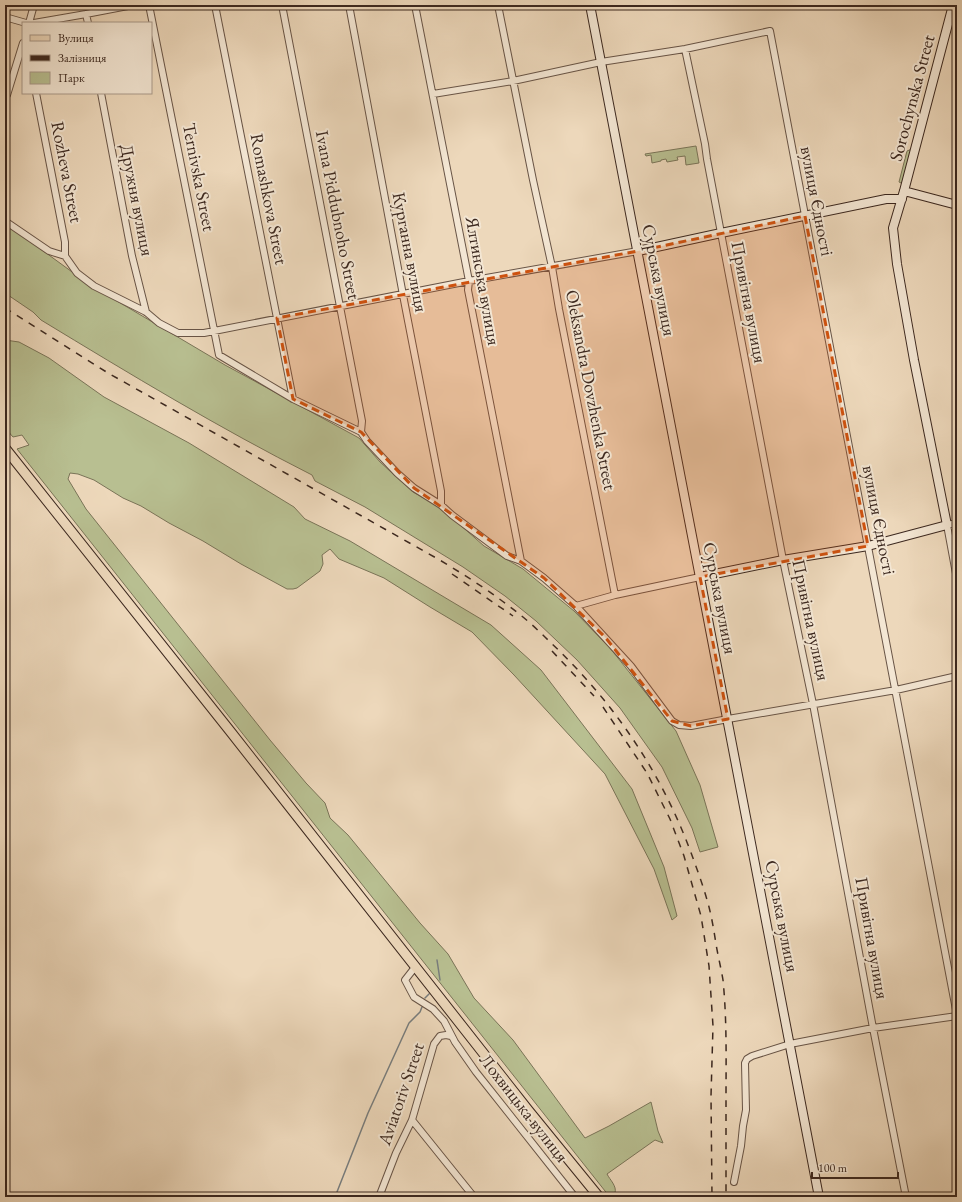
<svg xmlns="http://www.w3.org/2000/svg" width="962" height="1202" font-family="'EB Garamond',serif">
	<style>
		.green { fill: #b8bf91; stroke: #7a7458 }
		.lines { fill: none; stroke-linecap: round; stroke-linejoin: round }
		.stream { stroke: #787d7d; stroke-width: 1.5 }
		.street-casing { stroke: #685446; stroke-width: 8 }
		.secondary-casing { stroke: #3c281f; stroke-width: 10 }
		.primary-casing { stroke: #3c281f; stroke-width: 11 }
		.street { stroke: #f3e6d3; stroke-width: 6 }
		.secondary { stroke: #f3e6d3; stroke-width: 8 }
		.primary { stroke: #edd8bb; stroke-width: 9 }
		.rail { stroke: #3c281f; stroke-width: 1.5; stroke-dasharray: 7 7; stroke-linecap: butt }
		.marked { fill: #ce520f; fill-opacity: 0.2; stroke: #ce520f; stroke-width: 3; stroke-dasharray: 8 5; stroke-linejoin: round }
		.labels { text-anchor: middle; stroke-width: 4; stroke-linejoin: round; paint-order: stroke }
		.street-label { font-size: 18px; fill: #3c281f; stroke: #f3e6d3 }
	</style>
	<rect width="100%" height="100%" fill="#edd8bb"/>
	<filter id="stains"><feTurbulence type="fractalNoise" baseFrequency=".005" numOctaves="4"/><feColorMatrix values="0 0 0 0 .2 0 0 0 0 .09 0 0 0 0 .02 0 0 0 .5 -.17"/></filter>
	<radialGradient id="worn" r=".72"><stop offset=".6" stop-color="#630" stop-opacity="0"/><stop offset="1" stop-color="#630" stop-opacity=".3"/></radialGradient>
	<path class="green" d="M696,146L699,163L686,165L685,156L677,157L678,160L667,162L666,159L661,160V161L652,163L651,155L646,156L645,154Z
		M912,149L903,184L899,182L907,151Z
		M5,223L90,285L225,365L359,438L380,462L413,492L440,507L484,546L523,569L574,611L610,648L676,731L700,785L718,847L700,852L692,828L662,767L620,708L577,660L536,621L505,596L463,567L365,507L315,481L312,475C219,428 130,374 41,320L33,312L5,293Z
		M5,340L19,342L49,358L104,397L189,443L294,507L305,519L350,541L491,625L541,670L632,789L664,867L677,916L672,920L654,869L605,774L514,675L472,632L430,607L384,578L339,559L330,549L322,555L323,564L320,571L297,588L293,589H287L241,564L203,541L169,523L141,506L123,498L94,480L78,474L70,473L68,479L86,509L270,740L306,783L325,803L330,818L348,835L420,923L448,954L474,998L513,1040L585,1138L609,1126L651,1102L658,1131L663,1143L655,1140L607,1174C610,1180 617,1186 615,1193L609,1196L17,449L29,445L22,435L13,437L6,429Z"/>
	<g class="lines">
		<path class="stream" d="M437,960L440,980
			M425,998L429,994
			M335,1197L368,1113L409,1023L420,1012L422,1007"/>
		<g class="street-casing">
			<path id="street" d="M149,5L219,355L293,399L361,432L367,441L397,473L414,488L441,505L452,515L507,556L521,561L544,578L576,606
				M215,5L293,399
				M282,5L362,421L361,432
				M349,5L403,295L441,491V505
				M415,5L469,281L468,290L521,561
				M498,5L533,180L552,267L559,309L615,595L576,606L631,666L672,721L679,725L691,726L728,719L896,690L957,676
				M86,14L88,23
				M5,17L26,23
				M29,23L34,5
				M34,23L86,14L133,5
				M685,49L705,144L707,159L721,233L783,560L813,704L873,1028L906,1197
				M36,93L65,242V256
				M101,93L132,256L146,312
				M433,94L513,81L601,62L685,49L770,31L957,1015
				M7,95L23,43
				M5,221L49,251L65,256L77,273L94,286L146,312L159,323L178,333H204L469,281L638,251
				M957,523L947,525L957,579
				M615,595L700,577
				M416,966L405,980L414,997L433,1009L444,1021L455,1042L476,1072L575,1197
				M412,1120L474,1197
				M734,1182L741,1146L743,1126L746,1110L745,1063L747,1059L752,1056L790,1044L873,1028L957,1016
				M379,1197L396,1153L412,1120L434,1044L440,1036L446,1035L451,1036"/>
		</g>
		<g class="secondary-casing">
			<path id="secondary" d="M590,5L819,1197
				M904,191L957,205
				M638,251L721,233L886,199H902
				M700,577L783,560L868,546L947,525L914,360L897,264L893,228L904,191L953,5"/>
		</g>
		<g class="primary-casing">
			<path id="primary" d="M5,448L230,731L528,1110L599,1197"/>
		</g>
		<use href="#street" class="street"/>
		<use href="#secondary" class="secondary"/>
		<use href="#primary" class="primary"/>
		<path class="rail" d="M5,308L108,373L438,559C463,574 487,589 510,607C524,617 537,629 549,641C612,700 660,770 690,850C697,869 704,888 709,907C712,919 714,931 716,944C718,956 721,968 723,980C727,1020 726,1060 726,1100C726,1132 726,1165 726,1197
			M452,574L513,616
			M552,651L594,696
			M603,707L647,773L670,819L684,856L701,916L709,966L713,1026L711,1096L712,1197"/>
	</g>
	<path class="marked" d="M805,216L868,546L700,577L728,719L691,726L672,721L605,637L544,578L414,488L361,432L293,399L277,318L638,251Z"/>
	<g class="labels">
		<g class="street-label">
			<text transform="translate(912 98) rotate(-75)" y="6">Sorochynska Street</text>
			<text transform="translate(67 172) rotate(79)" y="6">Rozheva Street</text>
			<text transform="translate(199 177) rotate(79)" y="6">Ternivska Street</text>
			<text transform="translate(269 199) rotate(79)" y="6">Romashkova Street</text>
			<text transform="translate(137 200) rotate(79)" y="6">Дружня вулиця</text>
			<text transform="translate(817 201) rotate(79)" y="6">вулиця Єдності</text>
			<text transform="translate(338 215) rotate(79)" y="6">Ivana Piddubnoho Street</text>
			<text transform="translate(410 252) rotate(79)" y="6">Курганна вулиця</text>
			<text transform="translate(659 280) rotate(79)" y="6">Сурська вулиця</text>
			<text transform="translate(483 281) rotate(80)" y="6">Ялтинська вулиця</text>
			<text transform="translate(749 302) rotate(79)" y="6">Привітна вулиця</text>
			<text transform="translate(591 390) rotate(79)" y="6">Oleksandra Dovzhenka Street</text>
			<text transform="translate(879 520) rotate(79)" y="6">вулиця Єдності</text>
			<text transform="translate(720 598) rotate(79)" y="6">Сурська вулиця</text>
			<text transform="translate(811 620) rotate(78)" y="6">Привітна вулиця</text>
			<text transform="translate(782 916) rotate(79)" y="6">Сурська вулиця</text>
			<text transform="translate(872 938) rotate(80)" y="6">Привітна вулиця</text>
			<text transform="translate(401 1094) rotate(-71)" y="6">Aviatoriv Street</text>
			<text transform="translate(524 1108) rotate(52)" y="6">Лохвицька вулиця</text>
		</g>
	</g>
	<rect width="962" height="1202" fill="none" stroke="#edd8bb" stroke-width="20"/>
	<rect x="6" y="6" width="950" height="1190" fill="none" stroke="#3c281f" stroke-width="2"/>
	<rect x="10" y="10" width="942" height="1182" fill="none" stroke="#3c281f"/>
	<rect x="22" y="22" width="130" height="72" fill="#f3e6d3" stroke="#aa9a8b"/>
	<rect x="30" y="35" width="20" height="6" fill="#edd8bb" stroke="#aa9a8b"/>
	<text x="58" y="42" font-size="12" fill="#3c281f">Вулиця</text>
	<rect x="30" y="55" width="20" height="6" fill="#3c281f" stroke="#aa9a8b"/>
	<text x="58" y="62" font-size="12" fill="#3c281f">Залізниця</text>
	<rect x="30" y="72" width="20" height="12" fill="#b8bf91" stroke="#aa9a8b"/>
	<text x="58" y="82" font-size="12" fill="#3c281f">Парк</text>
	<path d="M812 1172v6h86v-6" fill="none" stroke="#3c281f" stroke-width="2"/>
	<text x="818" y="1172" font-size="12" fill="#3c281f" stroke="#f3e6d3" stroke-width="3" paint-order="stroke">100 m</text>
	<rect width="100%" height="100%" filter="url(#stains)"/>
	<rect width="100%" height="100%" fill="url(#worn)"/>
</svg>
